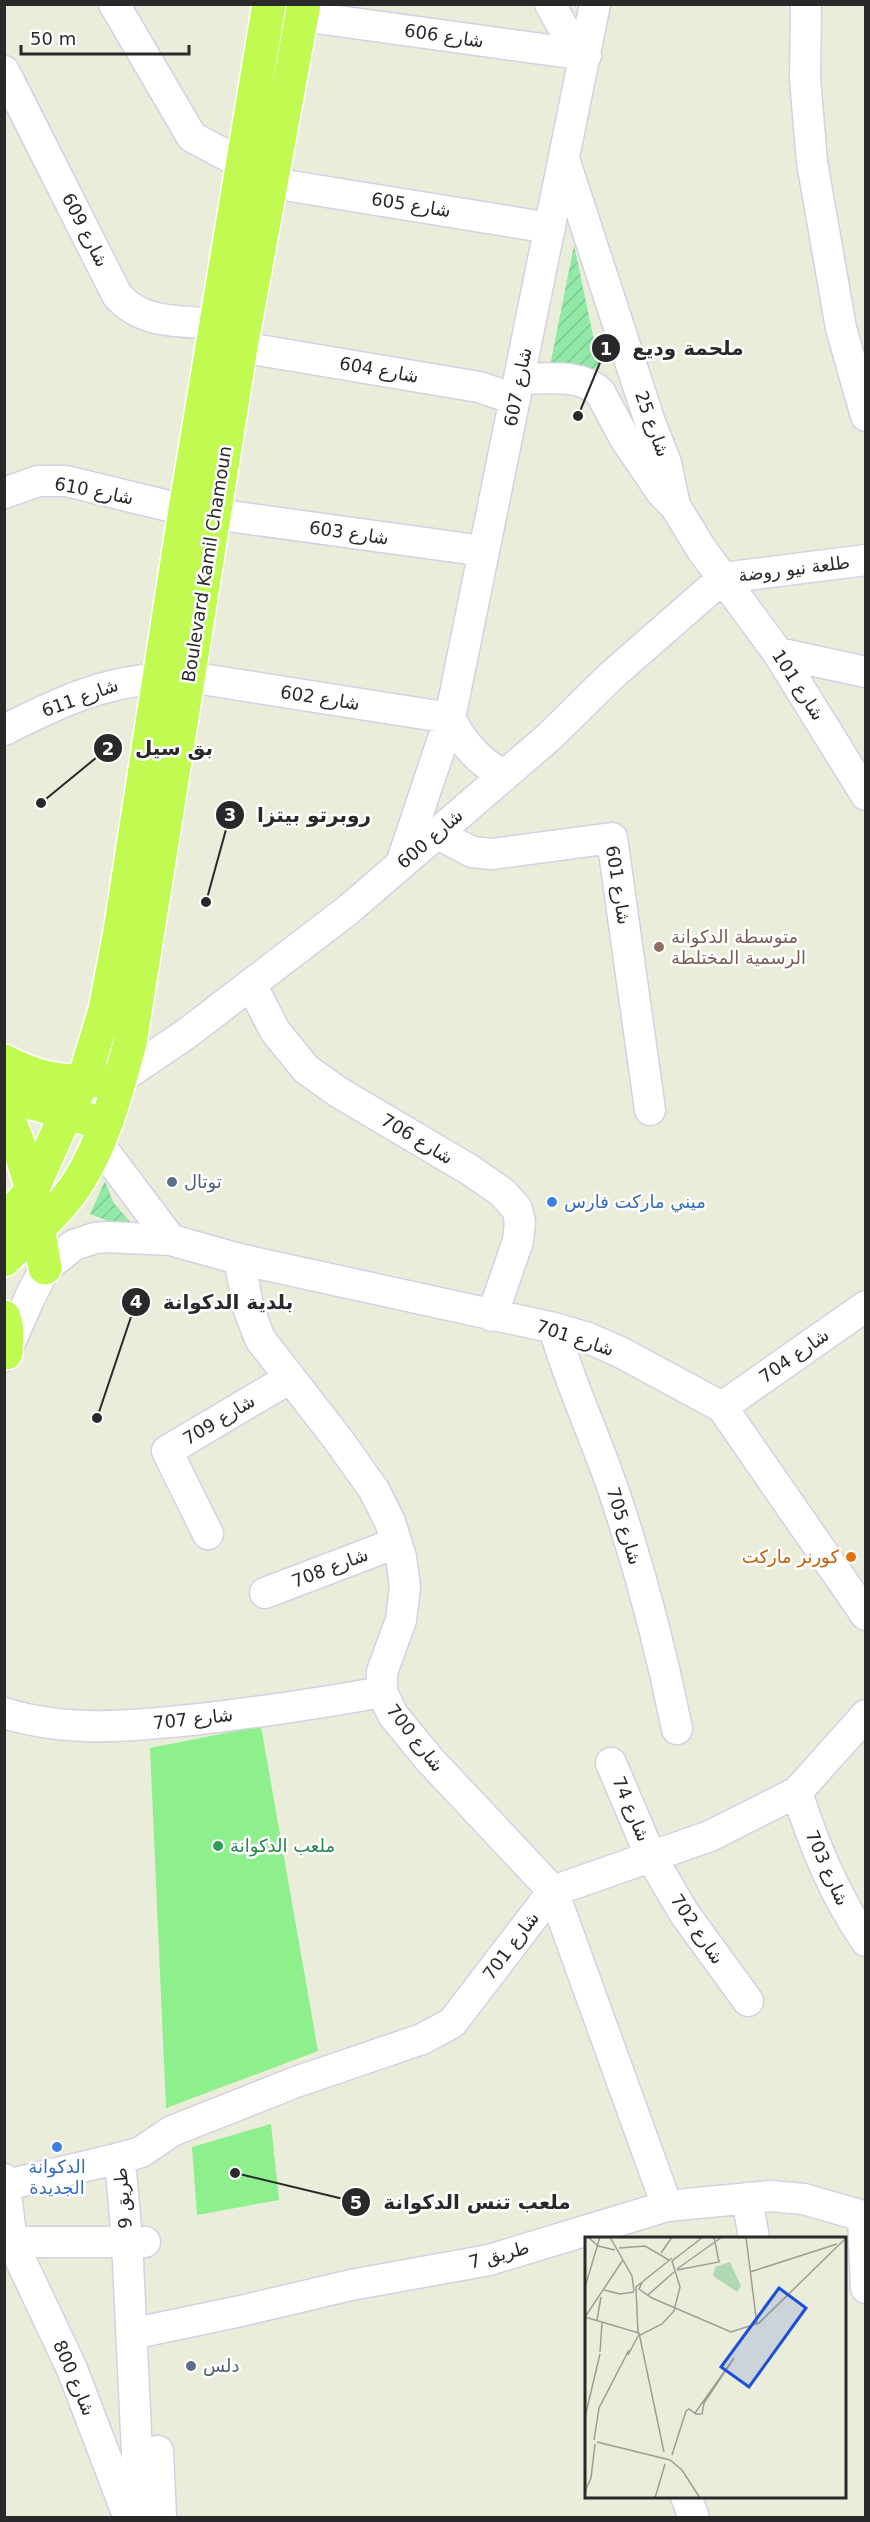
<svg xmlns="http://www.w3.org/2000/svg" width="870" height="2522" font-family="'DejaVu Sans',Cairo,sans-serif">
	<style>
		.garden { fill: url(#garden-furrows) }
		.pitch { fill: #8df08d }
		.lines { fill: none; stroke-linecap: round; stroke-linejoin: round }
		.minor-casing { stroke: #d7cfe4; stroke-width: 33 }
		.major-casing { stroke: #fff; stroke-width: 36 }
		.minor { stroke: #fff; stroke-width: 30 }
		.major { stroke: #c1fb51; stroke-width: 33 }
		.education-dot { fill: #8d6e63; stroke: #fff; stroke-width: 2 }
		.service-dot { fill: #5c6f8a; stroke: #fff; stroke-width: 2 }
		.shop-dot { fill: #3f7fe0; stroke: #fff; stroke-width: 2 }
		.food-dot { fill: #e8710a; stroke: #fff; stroke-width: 2 }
		.leisure-dot { fill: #2e9e5b; stroke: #fff; stroke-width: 2 }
		.labels { text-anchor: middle; stroke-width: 5; stroke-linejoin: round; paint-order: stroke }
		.street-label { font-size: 18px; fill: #292929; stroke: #fff }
		.education-label { font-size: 18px; fill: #785e54; stroke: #fff; text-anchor: start }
		.service-label { font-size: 18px; fill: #4e5e75; stroke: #fff; text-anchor: start }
		.shop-label { font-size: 18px; fill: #366cbe; stroke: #fff; text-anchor: start }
		.food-label { font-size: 18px; fill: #c56008; stroke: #fff; text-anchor: end }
		.leisure-label { font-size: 18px; fill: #27864d; stroke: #fff; text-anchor: start }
		.inset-road { fill: none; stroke: #9d9f93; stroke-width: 1.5 }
		.view { fill: #1d4ed8; fill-opacity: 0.15; stroke: #1d4ed8; stroke-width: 3 }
		.inset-edge { fill: none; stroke: #292929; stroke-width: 3 }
		.leader { fill: none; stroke: #292929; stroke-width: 2 }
		.callout-dot { fill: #292929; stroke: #fff; stroke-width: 2 }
		.mark-label { font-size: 18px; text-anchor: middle; font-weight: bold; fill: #fff }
		.callout-label { font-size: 20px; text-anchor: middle; font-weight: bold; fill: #292929; stroke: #fff; stroke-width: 5; stroke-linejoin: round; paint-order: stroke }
	</style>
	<defs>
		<pattern id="garden-furrows" width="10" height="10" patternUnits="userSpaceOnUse" patternTransform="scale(1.5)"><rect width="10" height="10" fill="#92e8a6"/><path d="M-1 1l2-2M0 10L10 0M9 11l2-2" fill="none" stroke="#7ec78f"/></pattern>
	</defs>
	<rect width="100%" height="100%" fill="#eaedda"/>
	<path class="garden" d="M574,245L600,369L550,366Z
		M105,1181L113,1202L132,1224L129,1229L90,1214Z"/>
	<path class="pitch" d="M261,1726L318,2051L166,2108L150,1748Z
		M271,2124L279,2200L197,2215L192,2147Z"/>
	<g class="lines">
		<g class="minor-casing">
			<path id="minor" d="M114,4L192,137L243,164
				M550,4L578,54
				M806,4L805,79L812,162L841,328L866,416
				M302,16L586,55
				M4,71L117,295C143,325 178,320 215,324
				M564,159L650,422L666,463L675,506L702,550L778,653L866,795
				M272,183L550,228
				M241,347L479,387L515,399
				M519,379C546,379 579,373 600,392L624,437L662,493L671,502
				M4,493L38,481H66L185,510
				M214,514L484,551
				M723,578L866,560
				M778,653L866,672
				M189,677L450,718
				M450,718C463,744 479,761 504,776
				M4,730C58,703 99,683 160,678
				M436,833L472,852L492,854L612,838L650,1110
				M401,864L450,718L595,4
				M251,984L275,1031L306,1069L338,1092L470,1170L503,1193L517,1209L520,1222L518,1241L492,1316
				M121,1078L186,1034L348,910L550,736L611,676L723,578
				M98,1143L171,1240
				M239,1259L249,1310L260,1339L337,1438L374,1490L390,1522L401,1557L405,1587L401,1620L382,1672V1692L393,1715L429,1759L553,1891L667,2206
				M554,1328C571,1388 599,1444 618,1504C642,1577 662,1654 677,1729
				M4,1356L30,1297L45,1268L74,1245L95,1238L108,1237L171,1240L239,1259L554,1328L588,1338L620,1352L722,1407L866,1615
				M722,1407L866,1306
				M208,1534L167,1451L290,1378
				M265,1593L396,1543
				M4,1713C68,1733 135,1726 200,1719C261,1712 321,1703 382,1692
				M611,1763L650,1855L684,1913L748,2001
				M797,1792C814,1845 834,1894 866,1941
				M4,2179L12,2242L72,2369L129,2518
				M6,2185L120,2158
				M747,2198L754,2238
				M863,2217L866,2288
				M4,2242H145
				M131,2334L241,2311L351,2285L489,2260L667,2206L771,2196L804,2199L866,2217
				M158,2451L161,2518
				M686,2496L694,2518
				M140,2518L127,2240L120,2158L141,2152L172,2131L296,2082L422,2039L452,2023L553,1891L710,1836L797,1792L866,1715"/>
		</g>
		<g class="major-casing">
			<path id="major" d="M4,1061C36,1078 65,1084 101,1080
				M4,1087L32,1103L87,1119
				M4,1108L17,1140L32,1190L45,1268
				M4,1222L32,1190L66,1114L83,1082L105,1010L120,931L185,510L269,4
				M4,1260C29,1236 58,1213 77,1184C104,1142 117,1091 130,1043L241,347L304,4
				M4,1317L7,1330L6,1353"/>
		</g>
		<use href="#minor" class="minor"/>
		<use href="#major" class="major"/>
	</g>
	<circle class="education-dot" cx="659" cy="947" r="6"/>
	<g class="service-dot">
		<circle cx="172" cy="1182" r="6"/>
		<circle cx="191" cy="2366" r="6"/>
	</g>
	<g class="shop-dot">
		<circle cx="552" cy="1202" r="6"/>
		<circle cx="57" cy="2147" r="6"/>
	</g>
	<circle class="food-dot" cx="851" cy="1557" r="6"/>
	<circle class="leisure-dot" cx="218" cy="1846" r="6"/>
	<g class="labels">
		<g class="street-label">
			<text transform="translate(444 36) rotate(8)" y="6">شارع 606</text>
			<text transform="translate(411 205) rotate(9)" y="6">شارع 605</text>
			<text transform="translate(85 230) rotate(63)" y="6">شارع 609</text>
			<text transform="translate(379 370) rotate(10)" y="6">شارع 604</text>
			<text transform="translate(518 387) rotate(-79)" y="6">شارع 607</text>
			<text transform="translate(652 424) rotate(70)" y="6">شارع 25</text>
			<text transform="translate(94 491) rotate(11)" y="6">شارع 610</text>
			<text transform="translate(349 533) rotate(8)" y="6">شارع 603</text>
			<text transform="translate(207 564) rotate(-81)" y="6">Boulevard Kamil Chamoun</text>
			<text transform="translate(794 569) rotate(-7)" y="6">طلعة نيو روضة</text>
			<text transform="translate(798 685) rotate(57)" y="6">شارع 101</text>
			<text transform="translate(80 698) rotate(-20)" y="6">شارع 611</text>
			<text transform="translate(320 698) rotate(9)" y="6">شارع 602</text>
			<text transform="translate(430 839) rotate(-41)" y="6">شارع 600</text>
			<text transform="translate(618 885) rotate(81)" y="6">شارع 601</text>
			<text transform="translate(417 1139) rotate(31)" y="6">شارع 706</text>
			<text transform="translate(575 1338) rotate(18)" y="6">شارع 701</text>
			<text transform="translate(794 1356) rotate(-35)" y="6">شارع 704</text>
			<text transform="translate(219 1420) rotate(-31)" y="6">شارع 709</text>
			<text transform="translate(624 1526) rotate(73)" y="6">شارع 705</text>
			<text transform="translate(330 1568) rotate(-21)" y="6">شارع 708</text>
			<text transform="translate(193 1719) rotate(-6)" y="6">شارع 707</text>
			<text transform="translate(415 1738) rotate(52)" y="6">شارع 700</text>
			<text transform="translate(631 1809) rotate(67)" y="6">شارع 74</text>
			<text transform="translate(827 1868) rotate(66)" y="6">شارع 703</text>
			<text transform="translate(697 1929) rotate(56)" y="6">شارع 702</text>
			<text transform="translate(511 1946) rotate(-53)" y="6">شارع 701</text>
			<text transform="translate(123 2198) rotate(-95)" y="6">9 طريق</text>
			<text transform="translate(499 2255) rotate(-15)" y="6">7 طريق</text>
			<text transform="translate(74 2378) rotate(67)" y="6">شارع 800</text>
		</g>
		<g class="education-label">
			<text x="671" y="943">متوسطة الدكوانة<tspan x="671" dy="21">الرسمية المختلطة</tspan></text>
		</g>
		<g class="service-label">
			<text x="184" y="1188">توتال</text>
			<text x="203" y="2372">دلس</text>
		</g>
		<g class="shop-label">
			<text x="564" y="1208">ميني ماركت فارس</text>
			<text x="57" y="2173" text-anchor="middle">الدكوانة<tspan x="57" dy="21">الجديدة</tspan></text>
		</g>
		<g class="food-label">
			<text x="839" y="1563">كورنر ماركت</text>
		</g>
		<g class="leisure-label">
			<text x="230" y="1852">ملعب الدكوانة</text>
		</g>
	</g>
	<g transform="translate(585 2237)">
		<rect width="261" height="261" fill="#eaedda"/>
		<path d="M145,25L156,49L152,55L128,39L130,30Z" fill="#b0d8b3"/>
		<path class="inset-road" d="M3,0L13,9L30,13M25,0L47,39L49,54M161,0L172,88M34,11L60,9L84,23M76,16L87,0M92,32L137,0M92,33L134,25L129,0M165,35L252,7M57,46L54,52L67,61L146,95L174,86L261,1M0,50L15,0M19,53L35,57L49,55M63,58L89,35M0,80L38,23M0,80L54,96L79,215M12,83L16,60M53,97L51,50L87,21M15,115L17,86M43,118L53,99L77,87L89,74L95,50L87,24L118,0M0,180L15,117M9,203L14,171L44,113M12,205L85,223L97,233L115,261M87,218L101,174L104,172L111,177H117L119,166L149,121L110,176M0,254L6,241L10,207M70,261L80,227"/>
		<path class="view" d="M194,51L221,71L164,150L136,130Z"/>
		<rect width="261" height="261" class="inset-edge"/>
	</g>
	<path class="leader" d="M578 416L606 348M41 803L108 748M206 902L230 815M97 1418L136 1302M235 2173L356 2202"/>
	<g class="callout-dot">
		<circle cx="578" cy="416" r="6"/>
		<circle cx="41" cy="803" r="6"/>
		<circle cx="206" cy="902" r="6"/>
		<circle cx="97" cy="1418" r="6"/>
		<circle cx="235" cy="2173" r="6"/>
		<circle cx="606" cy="348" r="15"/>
		<circle cx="108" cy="748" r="15"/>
		<circle cx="230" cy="815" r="15"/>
		<circle cx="136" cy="1302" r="15"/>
		<circle cx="356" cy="2202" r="15"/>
	</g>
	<g class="mark-label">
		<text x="606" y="355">1</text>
		<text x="108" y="755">2</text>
		<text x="230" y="821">3</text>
		<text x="136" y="1308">4</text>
		<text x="356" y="2209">5</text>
	</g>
	<g class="callout-label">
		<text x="688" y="355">ملحمة وديع</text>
		<text x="174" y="755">بق سيل</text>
		<text x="314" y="822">روبرتو بيتزا</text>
		<text x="228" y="1309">بلدية الدكوانة</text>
		<text x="477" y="2209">ملعب تنس الدكوانة</text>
	</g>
	<rect width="870" height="2522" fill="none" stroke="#292929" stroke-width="12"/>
	<path d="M21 45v9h168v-9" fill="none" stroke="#292929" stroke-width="3"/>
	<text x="30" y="45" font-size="18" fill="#292929" stroke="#ffffff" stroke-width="4.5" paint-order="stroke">50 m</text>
</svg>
